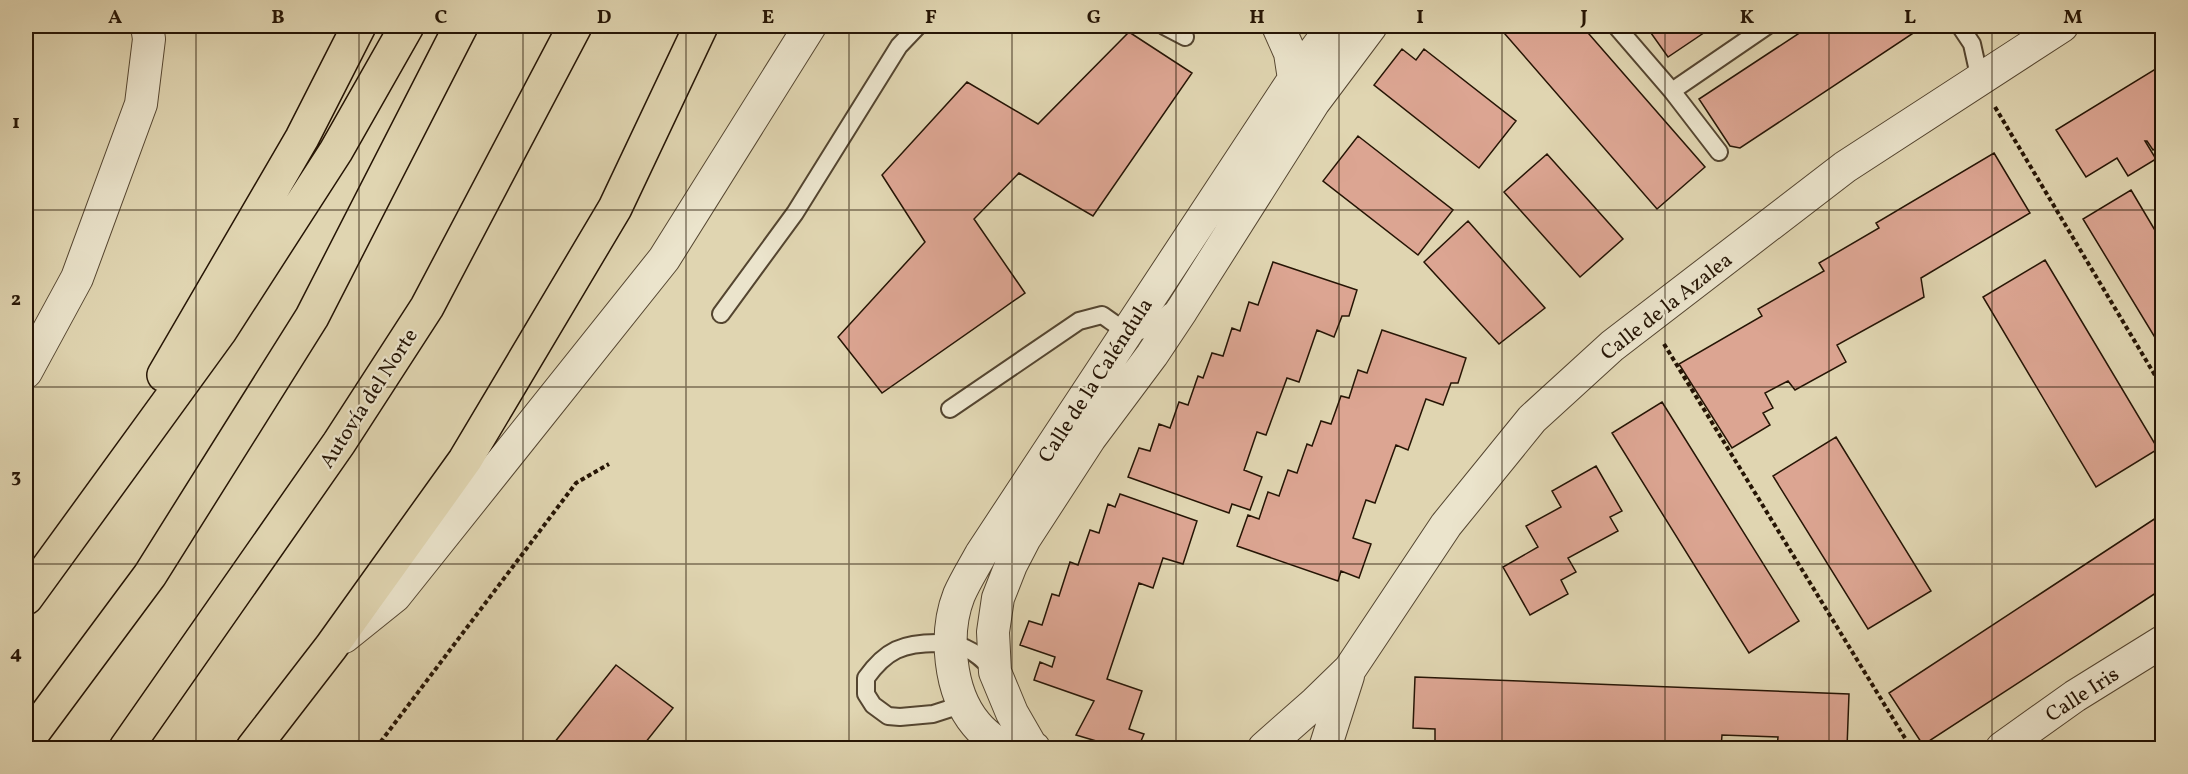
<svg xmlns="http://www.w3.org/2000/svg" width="2188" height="774" font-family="Vollkorn,serif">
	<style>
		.building { fill: #dca592; stroke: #261505; stroke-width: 1.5 }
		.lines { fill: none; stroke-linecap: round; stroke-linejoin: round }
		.service-casing { stroke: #544530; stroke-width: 20 }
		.minor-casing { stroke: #544530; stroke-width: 34 }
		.motorway-casing { stroke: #261505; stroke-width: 36 }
		.path { stroke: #261505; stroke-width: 4; stroke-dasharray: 4.5 3; stroke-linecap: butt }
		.service { stroke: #ebe4cc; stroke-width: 16 }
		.minor { stroke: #ebe4cc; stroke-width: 32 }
		.motorway { stroke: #e0d5b1; stroke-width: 33 }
		.grid { fill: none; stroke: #261505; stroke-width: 1.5; stroke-opacity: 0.55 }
		.labels { text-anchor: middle; stroke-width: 4.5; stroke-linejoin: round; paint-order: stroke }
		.street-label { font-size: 21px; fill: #261505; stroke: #ebe4cc }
		.neatline { fill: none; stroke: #261505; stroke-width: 2 }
		.grid-label { font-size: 20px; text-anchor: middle; font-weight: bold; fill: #261505 }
	</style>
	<rect width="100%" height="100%" fill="#e0d5b1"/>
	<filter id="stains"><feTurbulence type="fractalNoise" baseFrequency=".00333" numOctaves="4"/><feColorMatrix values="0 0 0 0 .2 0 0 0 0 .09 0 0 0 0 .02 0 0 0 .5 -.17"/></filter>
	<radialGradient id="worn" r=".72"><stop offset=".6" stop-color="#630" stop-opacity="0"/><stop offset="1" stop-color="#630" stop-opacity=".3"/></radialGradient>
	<path class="building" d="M1498,26H1582L1705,167L1657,209Z
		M1646,26H1714L1668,57Z
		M1810,26H1924L1740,148L1730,146L1699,99Z
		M1129,32L1192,73L1093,216L1019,173L974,219L1025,293L882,393L838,337L925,242L882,175L967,82L1038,124Z
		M1402,49L1416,60L1424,49L1516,121L1479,168L1374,85Z
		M2162,65V145L2153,150L2147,141H2145L2156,159L2128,176L2117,158L2086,177L2056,130Z
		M1358,136L1453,210L1418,255L1323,181Z
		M1994,153L2030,213L1921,278L1924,297L1837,345L1846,362L1795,390L1788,381L1765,393L1773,408L1763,413L1770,425L1732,448L1679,364L1762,316L1758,309L1824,271L1819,263L1879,228L1876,223Z
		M1547,154L1623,239L1580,277L1504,192Z
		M2131,190L2162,242V349L2083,219Z
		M1468,221L1545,308L1499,344L1424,262Z
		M2045,260L2158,449L2096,487L1983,297Z
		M1273,262L1357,290L1349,316H1342L1334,337L1317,330L1299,382L1287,378L1266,435L1257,432L1244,470L1262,477L1250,510L1232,504L1229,513L1128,477L1139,448L1150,451L1159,424L1170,428L1179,402L1188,405L1198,376L1203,378L1212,353L1223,356L1232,328L1240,331L1249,302L1258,305Z
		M1382,330L1466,358L1458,383H1451L1443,405L1426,399L1408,450L1396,445L1375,503L1366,500L1353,538L1371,544L1359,578L1341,571L1338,581L1237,546L1248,515L1259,519L1268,492L1279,496L1288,470L1297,473L1307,444L1312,446L1321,421L1331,424L1341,396L1349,398L1358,370L1367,373Z
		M1662,402L1799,621L1749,653L1612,433Z
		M1836,437L1931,591L1868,629L1773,476Z
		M1596,466L1622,511L1610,517L1618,531L1568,558L1576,572L1561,580L1568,594L1530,615L1503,567L1538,547L1526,526L1561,507L1552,491Z
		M1120,494L1197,521L1183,564L1163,558L1153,588L1139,583L1107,679L1142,691L1129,729L1144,734L1138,748H1120L1076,735L1094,701L1034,680L1040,662L1052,667L1055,657L1020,645L1029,621L1042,625L1052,594L1059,596L1070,562L1078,565L1090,530L1099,533L1108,504L1115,507Z
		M2162,514V589L1923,745L1889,693Z
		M616,665L673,708L641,748H550Z
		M1415,677L1849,694L1847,748H1777L1778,737L1722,735L1721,748H1612L1435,741V729L1413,728Z"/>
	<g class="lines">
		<g class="service-casing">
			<path id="service" d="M1164,26L1185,37
				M1616,26L1672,91L1719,152
				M1960,26L1972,44L1980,80
				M1672,91L1767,26
				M721,314L795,213L899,46L918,26
				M950,409L1079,321L1102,315C1110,320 1119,328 1127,331C1142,335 1160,323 1169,312
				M964,704L933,714L900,717L888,716L873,705L866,694V678C886,650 903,643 937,643C946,644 957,644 965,648C977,653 985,662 994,671"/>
		</g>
		<g class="minor-casing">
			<path id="minor" d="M1278,26L1290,53L1294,79
				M26,372L77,278L141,104L149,39L147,26
				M344,637L395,596L664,259L810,26
				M1003,748C994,741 983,733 976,724C949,692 944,633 959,595C965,581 974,567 981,554L1294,79L1333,26
				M1034,748L1031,746L1012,713L995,672L993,632L998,598L1011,565L1025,538L1090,438L1152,355L1182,310L1314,102L1371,26
				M1264,748L1315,703L1350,669L1446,525L1532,419L1612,346L1845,167L2062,26
				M1325,748L1348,676
				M2002,748L2075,696L2162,642"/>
		</g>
		<g class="motorway-casing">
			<path id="motorway" d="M164,375L302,138L359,26
				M26,598L220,331L336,151L407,26
				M26,742L150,575L312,317L461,26
				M126,748L339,443L427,307L575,26
				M253,748L331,647L465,460L615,208L701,26"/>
		</g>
		<path class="path" d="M1995,107L2162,387
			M1664,344L1911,748
			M376,748L576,483L609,464"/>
		<use href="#service" class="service"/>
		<use href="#minor" class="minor"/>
		<use href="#motorway" class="motorway"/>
	</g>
	<path class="grid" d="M196,26V748M359,26V748M523,26V748M686,26V748M849,26V748M1012,26V748M1176,26V748M1339,26V748M1502,26V748M1665,26V748M1829,26V748M1992,26V748M26,210H2162M26,387H2162M26,564H2162"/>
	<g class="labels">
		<g class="street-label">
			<text transform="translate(1666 306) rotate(-38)" y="7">Calle de la Azalea</text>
			<text transform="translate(1095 380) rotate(-57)" y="7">Calle de la Caléndula</text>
			<text transform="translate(368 398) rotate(-57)" y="7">Autovía del Norte</text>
			<text transform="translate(2082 694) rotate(-33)" y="7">Calle Iris</text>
		</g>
	</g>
	<rect width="2188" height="774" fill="none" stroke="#e0d5b1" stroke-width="66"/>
	<rect x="33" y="33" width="2122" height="708" class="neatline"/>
	<g class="grid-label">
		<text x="115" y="23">A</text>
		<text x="278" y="23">B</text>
		<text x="441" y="23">C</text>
		<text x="604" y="23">D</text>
		<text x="768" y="23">E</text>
		<text x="931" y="23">F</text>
		<text x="1094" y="23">G</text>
		<text x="1257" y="23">H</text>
		<text x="1420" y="23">I</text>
		<text x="1584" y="23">J</text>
		<text x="1747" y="23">K</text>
		<text x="1910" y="23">L</text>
		<text x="2073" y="23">M</text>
		<text x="16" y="128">1</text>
		<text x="16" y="305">2</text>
		<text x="16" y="482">3</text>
		<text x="16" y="659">4</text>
	</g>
	<rect width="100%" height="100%" filter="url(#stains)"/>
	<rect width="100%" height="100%" fill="url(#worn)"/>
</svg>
